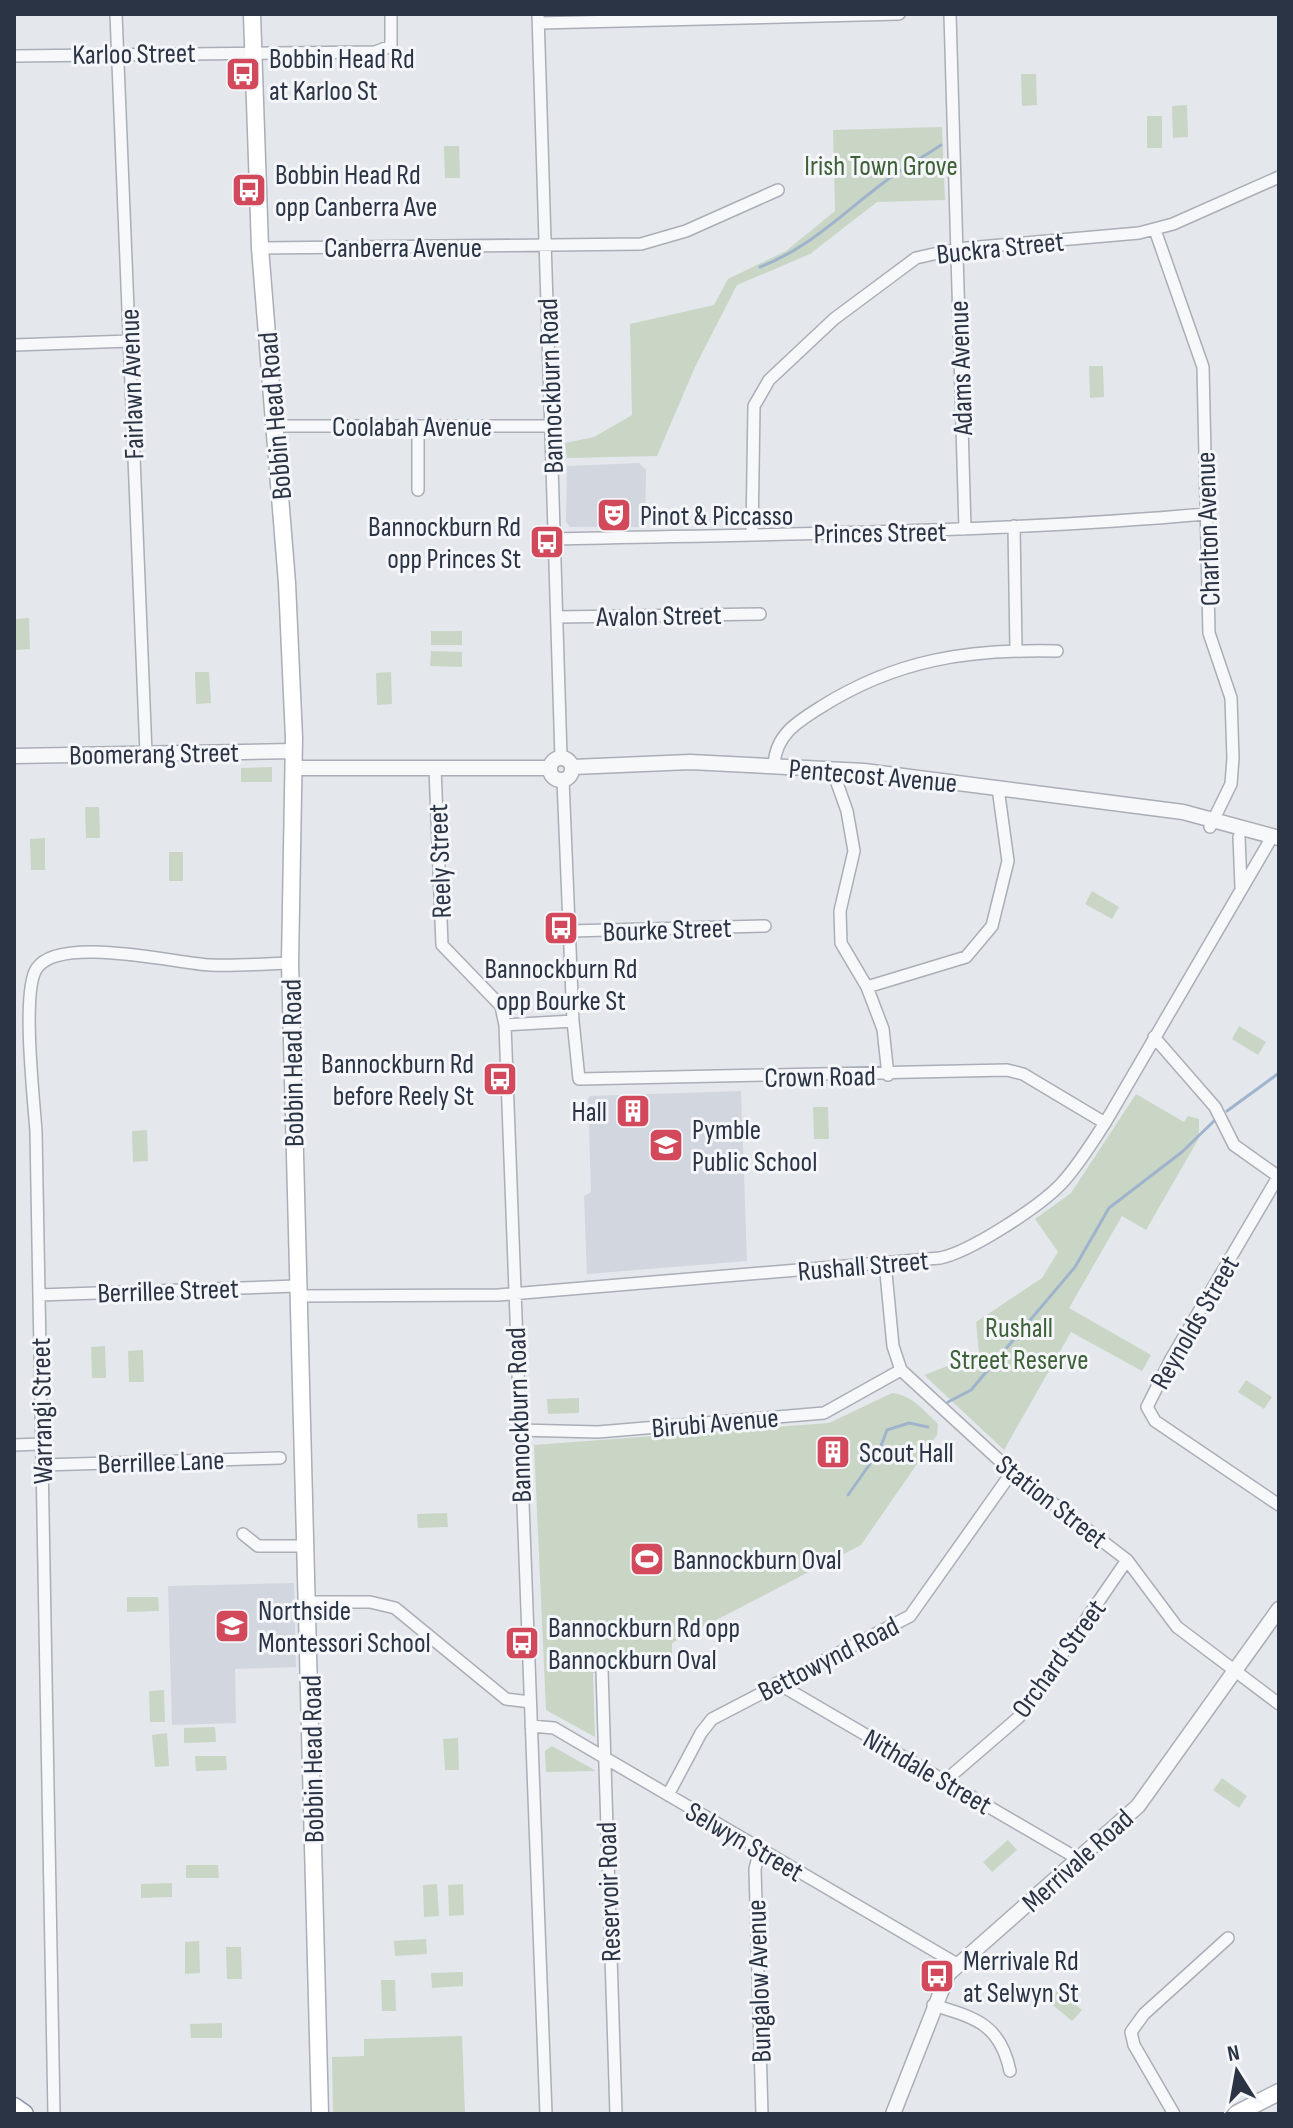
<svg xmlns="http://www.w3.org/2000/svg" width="1293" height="2128" font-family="'Sofia Sans Condensed',sans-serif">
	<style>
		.built { fill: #d2d6de }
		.green { fill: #c9d6c5 }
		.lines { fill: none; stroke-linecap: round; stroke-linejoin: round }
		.stream { stroke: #9fb4cc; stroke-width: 3 }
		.minor-casing { stroke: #a9aeb7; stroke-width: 14 }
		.tertiary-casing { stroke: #a9aeb7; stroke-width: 17 }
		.secondary-casing { stroke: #a9aeb7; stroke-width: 19 }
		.trunk-casing { stroke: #8b94a3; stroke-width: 21 }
		.minor { stroke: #f7f8fa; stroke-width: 11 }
		.tertiary { stroke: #f7f8fa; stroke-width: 14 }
		.secondary { stroke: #fff; stroke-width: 16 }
		.trunk { stroke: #fff; stroke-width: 18 }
		.labels { text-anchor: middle; stroke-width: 6; stroke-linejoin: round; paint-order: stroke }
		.street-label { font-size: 28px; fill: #2b3445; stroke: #f4f6f9 }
		.poi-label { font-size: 28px; fill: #2b3445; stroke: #f4f6f9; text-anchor: start }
		.park-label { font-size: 28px; fill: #3f6138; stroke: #f4f6f9 }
	</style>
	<rect width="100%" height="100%" fill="#e4e7ec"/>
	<path class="built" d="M639,463L646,470L645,527H570L566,522L567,466Z
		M741,1091L747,1261L587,1274L584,1196L591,1192L588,1099L590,1096Z
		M294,1583L296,1667L235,1669L236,1723L172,1725L168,1586Z"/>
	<path class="green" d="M1021,74H1036L1037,105L1022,106Z
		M1187,105L1188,137L1173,138L1172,106Z
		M1147,116H1162V148H1147Z
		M942,127L945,200L877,202L810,254L737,285L695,367L657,456L567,458L565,443L594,437L632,415L630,324L714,305L728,279L786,251L835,211L833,130Z
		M444,146H459L460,178H445Z
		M1089,366H1103L1104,397L1090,398Z
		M29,618L30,649L16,650L14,619Z
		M431,631H462V645H431Z
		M431,651L462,652V667L430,666Z
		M195,672H209L211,703L196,704Z
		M391,672L392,704L377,705L376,673Z
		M272,767V782H241V768Z
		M85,807H99L100,838H86Z
		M45,838V870H31L30,839Z
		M169,852H183V881H169Z
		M1092,891L1119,907L1112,919L1085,904Z
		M1239,1026L1266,1042L1258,1055L1232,1039Z
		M1136,1094L1184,1122L1188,1116L1199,1119V1138L1146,1230L1122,1216L1069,1308L1151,1355L1142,1371L1071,1332L1004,1450L924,1375L979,1354L976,1322L1042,1278L1058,1252L1035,1219L1071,1193Z
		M813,1107H828L829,1139H814Z
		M147,1130L148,1161L133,1162L132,1131Z
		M105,1346L106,1378H92L91,1347Z
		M143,1350L144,1382H129L128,1351Z
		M1246,1380L1272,1397L1264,1409L1238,1392Z
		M892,1393C912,1395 923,1410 938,1424L937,1435L861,1545L672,1643V1662L593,1673L595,1737L546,1710L534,1445L829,1423Z
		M579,1398V1413L548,1414L547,1399Z
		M447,1513L448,1527L418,1528L417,1514Z
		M127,1597H158L159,1611L127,1612Z
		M164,1690L165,1722H150L149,1691Z
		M215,1727L216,1742L184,1743V1728Z
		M167,1733L169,1766L155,1767L152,1735Z
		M458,1738L459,1770H445L443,1739Z
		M552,1746L596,1771L546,1772L545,1751Z
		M195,1756H226L227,1770L196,1771Z
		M1222,1778L1247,1796L1239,1808L1213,1790Z
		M1008,1840L1017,1850L992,1872L983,1862Z
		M186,1865H218L219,1878H186Z
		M172,1883V1897L141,1898V1884Z
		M437,1884L439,1916L424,1917L423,1885Z
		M463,1884L464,1915L449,1916L448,1885Z
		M426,1939L427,1954L395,1956L394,1941Z
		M199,1941L200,1973L185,1974V1942Z
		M226,1947H241L242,1979H227Z
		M463,1972V1986L432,1988L431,1973Z
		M381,1980H395L396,2011H382Z
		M1058,1990L1082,2010L1072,2021L1048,2001Z
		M222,2023V2038H191L190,2024Z
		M462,2036L465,2114H333L332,2057L364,2056V2039Z"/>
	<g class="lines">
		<path class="stream" d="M760,267C809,248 842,214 883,183C901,169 922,158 941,145
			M1227,1111L1279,1073
			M948,1402L971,1390L1075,1267L1109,1208L1182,1152L1214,1121
			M848,1495L879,1451L887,1430L909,1423L928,1427"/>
		<g class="minor-casing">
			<path id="minor" d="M116,14L146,753
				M538,14L561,757
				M950,14L965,529
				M539,23L899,14
				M14,56L375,52L391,46V14
				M1155,230L1203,367L1209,633L1231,698L1233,758L1231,784L1210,827
				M260,248L641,244L686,231L778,190
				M14,345L130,341
				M274,426H550
				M418,490V426
				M1014,526L1016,650
				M752,535L754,406L769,380L834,319L916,258L956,249L1139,233L1173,224L1279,177
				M554,539C772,534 989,533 1206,514
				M557,617L760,614
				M774,766C775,735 797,722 821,707C897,659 969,649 1057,651
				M435,768L442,945L501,1006L505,1025L546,2114
				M832,769L847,811L854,851L840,911L841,943L867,987L883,1029L888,1075
				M563,780L573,1021L579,1079L1007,1070L1023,1074L1105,1123
				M1239,837L1241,887
				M569,931L765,926
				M867,987L966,957L992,926L1008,861L998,788
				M505,1025L573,1021
				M1154,1037L1215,1107L1234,1145L1279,1177
				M1278,1177L1171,1359L1147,1407L1155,1421L1279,1505
				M885,1263L893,1346L901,1370L1012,1472L1127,1560L1177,1627L1279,1704
				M39,1295L297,1286
				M297,1296L498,1295L940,1258C970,1252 1039,1207 1061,1184C1078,1166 1091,1144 1105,1123L1272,837
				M519,1430L598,1432L824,1413L901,1370
				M14,1445L40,1444
				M41,1465L280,1458
				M243,1534L258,1546H305
				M308,1602H370L395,1608L506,1699L530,1702
				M602,1670L616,2114
				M777,1683L1080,1860
				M531,1726L554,1728L957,1964
				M946,1780L1019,1717L1127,1560
				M668,1795L701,1733L712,1719L910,1616L1012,1472
				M760,1849L755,1869L762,2114
				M933,2005C976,2018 1000,2024 1010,2071
				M54,2114L36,1132C34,1100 21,990 37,968C60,935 175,963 210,965C236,966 264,964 290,963
				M1174,2114L1134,2045L1131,2032L1144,2014L1228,1938"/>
		</g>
		<g class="tertiary-casing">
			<path id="tertiary" d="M14,756L294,751
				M550 769a11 11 0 1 1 22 0a11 11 0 1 1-22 0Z
				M573,767L690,762L864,771L1183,812L1279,838
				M294,768H550
				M893,2114L948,1974L1138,1806L1279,1609"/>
		</g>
		<g class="secondary-casing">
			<path id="secondary" d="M252,14L260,248L287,583L294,738L290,963L320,2114
				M1236,2114L1279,2092"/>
		</g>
		<g class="trunk-casing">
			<path id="trunk" d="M14,2107L24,2114"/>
		</g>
		<use href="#minor" class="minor"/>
		<use href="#tertiary" class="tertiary"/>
		<use href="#secondary" class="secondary"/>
		<use href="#trunk" class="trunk"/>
	</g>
	<defs>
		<g id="bus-square" transform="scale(1.8)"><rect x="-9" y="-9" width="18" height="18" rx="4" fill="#d1495b" stroke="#f4f6f9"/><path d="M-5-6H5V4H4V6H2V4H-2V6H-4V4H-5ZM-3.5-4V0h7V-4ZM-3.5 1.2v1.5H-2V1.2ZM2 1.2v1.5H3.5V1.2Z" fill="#fff"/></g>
		<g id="theatre-square" transform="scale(1.8)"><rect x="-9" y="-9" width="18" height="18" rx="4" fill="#d1495b" stroke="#f4f6f9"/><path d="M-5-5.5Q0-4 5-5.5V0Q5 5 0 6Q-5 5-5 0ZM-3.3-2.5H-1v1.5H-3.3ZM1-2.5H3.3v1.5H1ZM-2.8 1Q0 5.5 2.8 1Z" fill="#fff"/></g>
		<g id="building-square" transform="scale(1.8)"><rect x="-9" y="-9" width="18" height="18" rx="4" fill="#d1495b" stroke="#f4f6f9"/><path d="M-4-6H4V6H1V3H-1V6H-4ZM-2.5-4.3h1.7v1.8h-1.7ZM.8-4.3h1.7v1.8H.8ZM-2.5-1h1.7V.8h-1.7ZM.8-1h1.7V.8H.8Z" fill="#fff"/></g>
		<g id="school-square" transform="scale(1.8)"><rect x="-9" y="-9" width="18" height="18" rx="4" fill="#d1495b" stroke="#f4f6f9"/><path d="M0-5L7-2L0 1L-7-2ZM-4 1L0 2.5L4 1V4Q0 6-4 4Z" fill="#fff"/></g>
		<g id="stadium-square" transform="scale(1.8)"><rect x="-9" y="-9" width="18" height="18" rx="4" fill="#d1495b" stroke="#f4f6f9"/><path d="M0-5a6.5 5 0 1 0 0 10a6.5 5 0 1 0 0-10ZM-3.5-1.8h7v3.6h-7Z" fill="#fff"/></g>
	</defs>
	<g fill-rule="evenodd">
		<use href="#bus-square" x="243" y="74"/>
		<use href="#bus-square" x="249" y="190"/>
		<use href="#theatre-square" x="614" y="515"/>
		<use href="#bus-square" x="547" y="542"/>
		<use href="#bus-square" x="561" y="928"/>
		<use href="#bus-square" x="500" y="1079"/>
		<use href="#building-square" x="633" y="1111"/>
		<use href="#school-square" x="666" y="1145"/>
		<use href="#building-square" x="833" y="1452"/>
		<use href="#stadium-square" x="647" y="1559"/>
		<use href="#school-square" x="232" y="1626"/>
		<use href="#bus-square" x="522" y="1643"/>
		<use href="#bus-square" x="937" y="1976"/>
	</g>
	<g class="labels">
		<g class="street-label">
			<text transform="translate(134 53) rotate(-1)" y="10">Karloo Street</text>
			<text x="403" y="257">Canberra Avenue</text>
			<text transform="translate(1000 247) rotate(-6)" y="10">Buckra Street</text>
			<text transform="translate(960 368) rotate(-92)" y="10">Adams Avenue</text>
			<text transform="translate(131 384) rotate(-92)" y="10">Fairlawn Avenue</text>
			<text transform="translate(550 386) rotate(-92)" y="10">Bannockburn Road</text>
			<text transform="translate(274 416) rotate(-95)" y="10">Bobbin Head Road</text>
			<text x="412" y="436">Coolabah Avenue</text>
			<text transform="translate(1207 529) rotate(-92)" y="10">Charlton Avenue</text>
			<text transform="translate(880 532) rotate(-1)" y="10">Princes Street</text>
			<text transform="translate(659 615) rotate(-1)" y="10">Avalon Street</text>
			<text transform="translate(154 753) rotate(-1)" y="10">Boomerang Street</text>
			<text transform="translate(873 775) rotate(5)" y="10">Pentecost Avenue</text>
			<text transform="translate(439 861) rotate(-92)" y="10">Reely Street</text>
			<text transform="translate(667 929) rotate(-2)" y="10">Bourke Street</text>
			<text transform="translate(292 1063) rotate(-91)" y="10">Bobbin Head Road</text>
			<text transform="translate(820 1076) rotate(-1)" y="10">Crown Road</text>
			<text transform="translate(863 1265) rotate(-5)" y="10">Rushall Street</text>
			<text transform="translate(168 1290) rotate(-2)" y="10">Berrillee Street</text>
			<text transform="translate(1194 1322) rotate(-60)" y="10">Reynolds Street</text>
			<text transform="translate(41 1411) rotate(-91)" y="10">Warrangi Street</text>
			<text transform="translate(518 1415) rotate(-92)" y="10">Bannockburn Road</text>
			<text transform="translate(715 1422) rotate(-5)" y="10">Birubi Avenue</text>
			<text transform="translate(161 1461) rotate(-2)" y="10">Berrillee Lane</text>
			<text transform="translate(1052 1501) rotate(38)" y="10">Station Street</text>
			<text transform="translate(828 1658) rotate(-27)" y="10">Bettowynd Road</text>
			<text transform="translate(1058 1658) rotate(-54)" y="10">Orchard Street</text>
			<text transform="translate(312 1759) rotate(-91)" y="10">Bobbin Head Road</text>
			<text transform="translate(928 1771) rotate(30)" y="10">Nithdale Street</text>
			<text transform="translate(745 1841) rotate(30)" y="10">Selwyn Street</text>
			<text transform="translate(1077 1860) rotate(-42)" y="10">Merrivale Road</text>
			<text transform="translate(608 1892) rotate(-92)" y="10">Reservoir Road</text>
			<text transform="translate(758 1981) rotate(-92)" y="10">Bungalow Avenue</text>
		</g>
		<g class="poi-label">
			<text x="269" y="68">Bobbin Head Rd<tspan x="269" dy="32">at Karloo St</tspan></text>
			<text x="275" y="184">Bobbin Head Rd<tspan x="275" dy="32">opp Canberra Ave</tspan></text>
			<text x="640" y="525">Pinot &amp; Piccasso</text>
			<text x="521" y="536" text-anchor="end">Bannockburn Rd<tspan x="521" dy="32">opp Princes St</tspan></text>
			<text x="561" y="978" text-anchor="middle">Bannockburn Rd<tspan x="561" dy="32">opp Bourke St</tspan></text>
			<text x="474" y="1073" text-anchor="end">Bannockburn Rd<tspan x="474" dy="32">before Reely St</tspan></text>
			<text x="607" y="1121" text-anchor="end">Hall</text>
			<text x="692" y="1139">Pymble<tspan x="692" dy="32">Public School</tspan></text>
			<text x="859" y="1462">Scout Hall</text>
			<text x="673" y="1569">Bannockburn Oval</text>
			<text x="258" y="1620">Northside<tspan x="258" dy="32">Montessori School</tspan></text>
			<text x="548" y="1637">Bannockburn Rd opp<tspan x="548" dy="32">Bannockburn Oval</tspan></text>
			<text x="963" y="1970">Merrivale Rd<tspan x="963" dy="32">at Selwyn St</tspan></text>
		</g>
		<g class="park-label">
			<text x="881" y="175">Irish Town Grove</text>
			<text x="1019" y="1337">Rushall<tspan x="1019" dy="32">Street Reserve</tspan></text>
		</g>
	</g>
	<rect width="1293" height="2128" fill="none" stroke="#2b3445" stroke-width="32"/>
	<g transform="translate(1237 2072) rotate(349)" stroke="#f4f6f9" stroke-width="6" paint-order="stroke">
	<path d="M0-6L14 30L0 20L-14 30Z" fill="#2b3445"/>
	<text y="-12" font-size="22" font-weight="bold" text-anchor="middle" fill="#2b3445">N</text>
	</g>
</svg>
